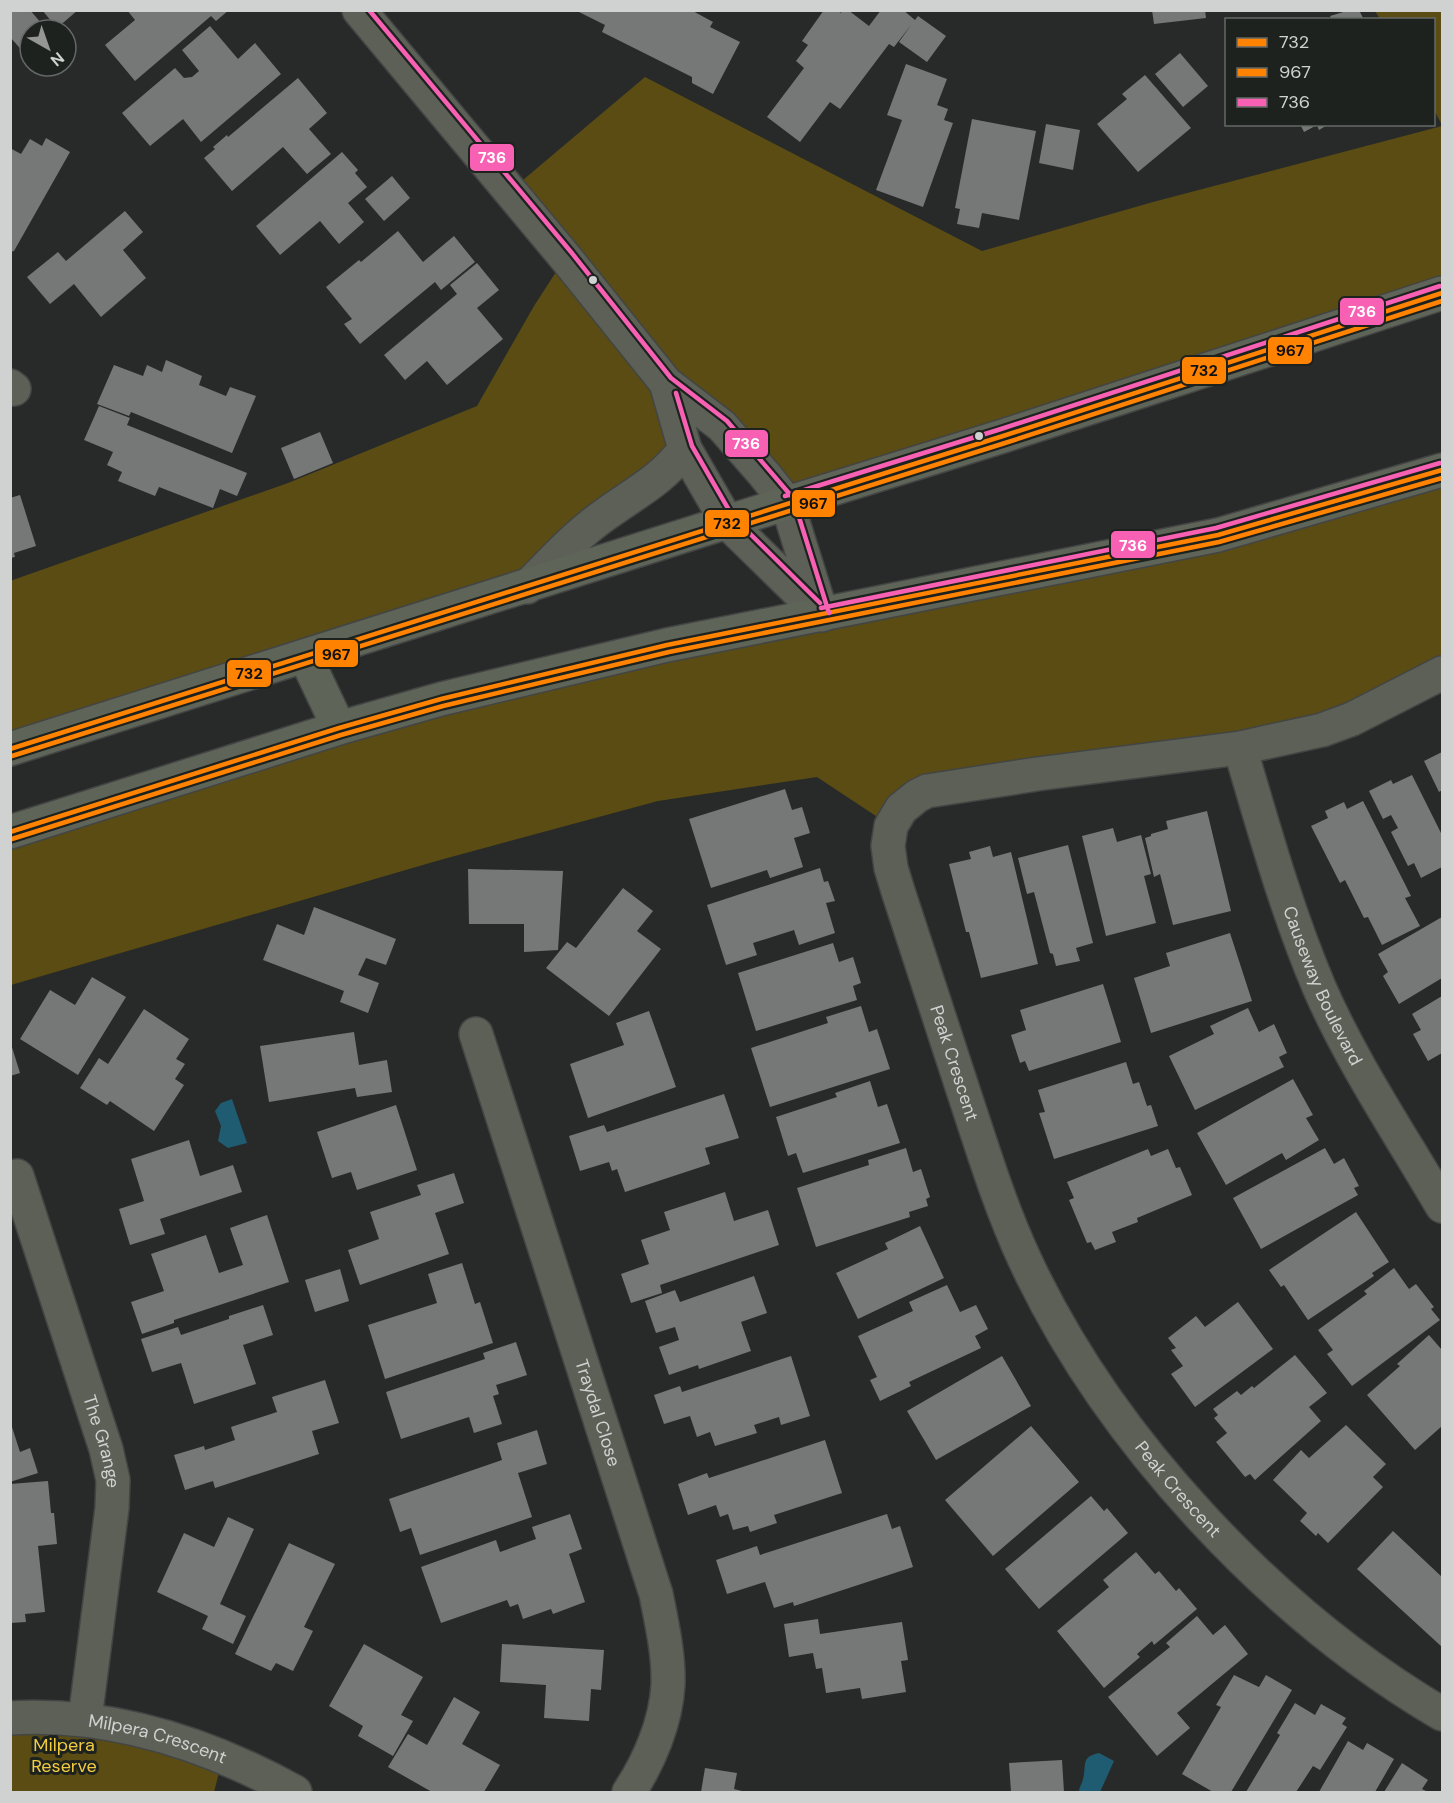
<svg xmlns="http://www.w3.org/2000/svg" width="1453" height="1803" font-family="'DM Sans',sans-serif">
	<style>
		.green { fill: #5a4c13 }
		.water { fill: #1f5b71 }
		.building { fill: #757877 }
		.lines { fill: none; stroke-linecap: round; stroke-linejoin: round }
		.minor-casing { stroke: #434544; stroke-width: 36 }
		.tertiary-casing { stroke: #434544; stroke-width: 36 }
		.trunk-casing { stroke: #434544; stroke-width: 36 }
		.minor { stroke: #5c6056; stroke-width: 33 }
		.tertiary { stroke: #5c6056; stroke-width: 33 }
		.trunk { stroke: #5e6458; stroke-width: 33 }
		.bus-1-casing { stroke: #1d221f; stroke-width: 9 }
		.bus-2-casing { stroke: #1d221f; stroke-width: 9 }
		.bus-3-casing { stroke: #1d221f; stroke-width: 9 }
		.bus-1 { stroke: #ff8200; stroke-width: 4.5 }
		.bus-2 { stroke: #ff8200; stroke-width: 4.5 }
		.bus-3 { stroke: #f860b3; stroke-width: 4.5 }
		.bus-dot { fill: #cfd2d0; stroke: #1d221f; stroke-width: 2 }
		.labels { text-anchor: middle; stroke-width: 6; stroke-linejoin: round; paint-order: stroke }
		.street-label { font-size: 18px; fill: #cfd2d0; stroke: #1d221f }
		.park-label { font-size: 18px; fill: #f1cc41; stroke: #1d221f }
		.line-badge { stroke: #1d221f; stroke-width: 2 }
		.badge-label { font-size: 16px; text-anchor: middle; font-weight: bold; fill: #fff }
		.pale-badge-label { font-size: 16px; text-anchor: middle; font-weight: bold; fill: #111 }
	</style>
	<rect width="100%" height="100%" fill="#282a29"/>
	<path class="green" d="M1375,11H1442V125L1434,110V20L1380,19Z
		M645,77L982,251L1153,202L1442,126V293L787,503L666,384L685,449L530,586L11,749L10,581L288,483L477,406L534,306L565,258L510,191Z
		M1442,469V673L1352,719L931,791L891,826L817,777L658,801L440,860L11,985V832L339,728Z
		M11,1718L222,1761L214,1792H11Z"/>
	<path class="water" d="M232,1099L247,1143L228,1148L218,1141L221,1126L215,1111L221,1103Z
		M1099,1753L1114,1761L1100,1792H1079C1079,1787 1082,1784 1083,1779C1087,1765 1080,1757 1099,1753Z"/>
	<path class="building" d="M10,10H30L47,30H30V50L25,54L10,37Z
		M42,10H78L57,28Z
		M127,10H229L216,21L211,16L135,81L105,45L135,20Z
		M581,10H691L713,22L710,27L740,42L713,94L692,83V77L602,32L605,25L579,12Z
		M824,10H838L841,13L842,10H848L869,26L881,10H903L915,20L918,16L946,36L927,62L899,42L911,25L894,47L889,44L840,109L830,102L800,142L767,117L804,68L796,61L808,45L802,41Z
		M1152,10H1205L1206,18L1154,24Z
		M1350,10H1359L1364,20H1332L1330,16Z
		M210,26L238,59L255,43L281,74L201,142L183,119L150,146L122,113L175,68L184,78L192,77L199,71L182,50Z
		M1180,53L1208,86L1183,107L1155,74Z
		M906,64L947,79L937,105L948,109L944,120L953,123L923,207L876,190L902,120L887,115Z
		M1145,75L1191,128L1138,172L1097,124L1127,99L1122,94Z
		M298,78L327,113L309,129L331,154L307,174L283,147L232,191L204,158L215,149L213,147L227,135L228,137Z
		M972,119L1036,131L1019,220L982,213L979,228L957,224L960,209L955,208Z
		M1046,124L1080,130L1073,170L1039,163Z
		M1300,124H1329L1319,130L1317,125L1304,132Z
		M46,138L70,152L14,251L10,252V148L21,154L30,139L42,146Z
		M342,152L358,170L355,173L367,187L348,203L364,222L339,244L320,221L280,255L256,226Z
		M392,176L410,198L384,221L365,199Z
		M125,211L143,232L123,250L146,278L101,317L74,284L50,304L27,277L58,252L66,261Z
		M398,231L423,262L454,236L475,262L441,290L435,282L360,344L344,324L352,319L326,287L359,260L361,262Z
		M477,263L499,290L477,308L503,339L447,385L427,361L405,380L384,355L457,294L450,285Z
		M166,360L202,376L199,385L226,396L230,387L256,396L232,453L131,412L129,416L97,404L114,365L143,376L147,365L162,372Z
		M99,406L130,418L127,425L247,473L237,496L220,489L213,508L159,487L155,496L118,481L122,472L107,465L113,452L84,440Z
		M320,432L333,463L294,479L281,448Z
		M20,495L36,546L14,553L15,557L10,558V498Z
		M1442,752V790L1439,792L1424,761Z
		M1412,775L1442,835V867L1421,878L1414,863L1408,866L1391,832L1398,828L1391,815L1383,819L1369,791L1391,780L1393,784Z
		M785,789L792,810L802,807L810,833L794,838L803,867L770,878L767,870L711,888L689,819Z
		M1363,801L1411,896L1405,898L1420,926L1382,945L1368,917L1364,918L1345,880L1340,883L1311,826L1328,818L1325,811L1344,802L1347,809Z
		M1207,811L1231,911L1173,925L1160,874L1154,877L1145,838L1151,836V834L1168,829L1166,821Z
		M1113,828L1117,842L1141,835L1151,874L1144,876L1156,923L1106,936L1082,836Z
		M1068,845L1093,943L1076,948L1080,961L1056,966L1053,954L1050,953L1034,892L1027,894L1018,858Z
		M990,846L993,857L1011,852L1038,964L981,978L969,932H966L949,864L971,859L969,852Z
		M820,868L824,882L828,881L835,901L826,903L835,933L799,945L794,930L753,943L757,955L726,965L707,905Z
		M468,869L563,871L558,950L524,952V924H469Z
		M623,888L653,911L637,931L661,949L609,1016L546,968L567,942L576,948Z
		M314,907L396,939L386,965L366,958L358,975L379,983L368,1013L340,1002L344,991L263,960L277,924L304,935Z
		M1442,917V978L1399,1004L1383,976L1388,972L1378,954Z
		M1230,933L1252,1001L1151,1033L1134,978L1170,966L1166,953Z
		M833,943L839,962L853,957L861,983L853,986L857,1000L756,1031L738,973Z
		M92,977L126,997L78,1075L20,1039L50,990L75,1005Z
		M1103,984L1121,1042L1029,1071L1025,1061L1020,1063L1011,1035L1026,1030L1020,1010Z
		M1442,996V1053L1428,1061L1413,1034L1421,1030L1412,1014Z
		M861,1006L869,1032L877,1029L890,1069L770,1107L751,1048L828,1023L826,1017Z
		M1248,1008L1259,1032L1274,1024L1287,1053L1279,1057L1284,1067L1195,1110L1169,1056L1214,1034L1210,1026Z
		M144,1009L189,1039L176,1059L185,1064L175,1079L184,1085L154,1131L110,1101L107,1105L80,1088L99,1058L108,1064Z
		M649,1011L676,1087L588,1118L570,1064L624,1045L616,1023Z
		M354,1032L359,1065L387,1060L392,1092L357,1097L355,1088L269,1102L260,1046Z
		M11,1044L20,1073L10,1076V1045Z
		M1126,1062L1133,1084L1139,1082L1147,1106L1151,1105L1158,1126L1054,1159L1039,1113L1045,1112L1038,1090Z
		M1293,1079L1313,1115L1306,1118L1319,1140L1286,1160L1282,1153L1226,1185L1197,1133Z
		M870,1081L878,1107L887,1104L900,1143L803,1173L796,1153L788,1156L776,1117L837,1097L835,1093Z
		M724,1094L739,1138L705,1148L710,1164L625,1192L617,1169L612,1171L609,1162L580,1171L569,1136L604,1125L607,1132Z
		M396,1105L417,1170L357,1190L351,1172L332,1178L317,1132Z
		M189,1140L200,1176L233,1165L242,1192L160,1219L165,1234L130,1245L119,1209L144,1201L131,1159Z
		M906,1148L913,1172L921,1169L930,1197L926,1199L928,1206L909,1212L910,1217L816,1247L797,1188L869,1165L868,1160Z
		M1325,1148L1334,1164L1344,1158L1359,1186L1354,1188L1358,1195L1261,1249L1233,1198Z
		M1148,1149L1151,1156L1168,1149L1176,1168L1180,1167L1192,1195L1137,1218L1138,1222L1112,1232L1116,1242L1095,1250L1091,1242L1087,1243L1069,1200L1074,1198L1067,1182Z
		M454,1173L464,1203L435,1213L449,1254L360,1285L348,1250L379,1239L370,1212L421,1195L417,1185Z
		M725,1192L734,1221L768,1210L779,1245L660,1285L662,1293L631,1303L621,1274L649,1264L641,1240L670,1230L664,1212Z
		M1356,1212L1389,1262L1372,1273L1374,1276L1308,1320L1284,1285L1281,1287L1269,1270Z
		M267,1215L289,1282L174,1320V1323L142,1334L131,1302L164,1291L151,1254L206,1235L219,1273L243,1265L230,1228Z
		M920,1226L944,1278L858,1319L836,1273L888,1249L885,1243Z
		M462,1263L475,1304L480,1302L493,1343L385,1379L368,1325L437,1303L428,1274Z
		M1394,1268L1409,1289L1416,1284L1434,1307L1431,1309L1440,1320L1352,1386L1327,1354L1333,1350L1318,1330L1367,1294L1364,1291Z
		M340,1269L349,1301L315,1312L305,1280Z
		M754,1276L767,1313L741,1322L751,1351L699,1369L698,1365L669,1375L659,1347L679,1340L675,1327L656,1333L645,1301L675,1290L680,1302Z
		M947,1285L960,1312L976,1305L988,1329L975,1336L981,1348L909,1382L911,1386L880,1401L870,1380L877,1377L858,1336L913,1311L909,1302Z
		M1238,1302L1273,1349L1195,1407L1171,1374L1183,1366L1171,1350L1176,1348L1168,1338L1196,1316L1205,1327Z
		M263,1305L273,1335L243,1345L256,1384L194,1404L181,1363L152,1372L141,1339L178,1327L181,1335L229,1319V1316Z
		M1429,1335L1442,1350V1426L1415,1450L1367,1395L1400,1366L1397,1364Z
		M516,1342L527,1375L496,1385L499,1394L493,1396L502,1424L474,1433L469,1417L401,1439L386,1392L485,1359L483,1353Z
		M1295,1355L1327,1393L1309,1407L1321,1421L1255,1480L1250,1474L1245,1477L1216,1442L1227,1433L1214,1418L1218,1415L1213,1409L1237,1391L1241,1395L1252,1386L1254,1388Z
		M791,1356L810,1416L781,1425L779,1417L754,1425L757,1433L715,1446L710,1432L697,1437L690,1416L664,1424L654,1395L680,1386L682,1392Z
		M1002,1356L1031,1406L936,1460L907,1411Z
		M325,1380L339,1423L312,1431L319,1454L215,1488L213,1481L185,1490L174,1455L204,1446L205,1450L235,1440L231,1427L277,1412L272,1397Z
		M11,1424L20,1452L30,1448L38,1473L10,1482Z
		M1346,1425L1386,1464L1373,1477L1383,1487L1328,1543L1318,1533L1316,1536L1300,1521L1307,1513L1273,1480L1301,1450L1309,1458Z
		M1031,1426L1079,1482L993,1556L945,1500Z
		M537,1430L547,1464L518,1473L532,1517L420,1555L411,1528L400,1532L389,1499L502,1460L497,1443Z
		M825,1440L842,1493L774,1515L777,1523L750,1532L748,1526L733,1530L728,1514L720,1517L716,1505L688,1515L678,1484L707,1473L709,1478Z
		M48,1481L51,1513H54L57,1544L38,1546L45,1612L25,1614L26,1622L10,1623V1484Z
		M1091,1496L1104,1511L1107,1508L1128,1533L1039,1609L1005,1569Z
		M570,1514L582,1549L569,1554L585,1602L553,1614L551,1609L523,1619L518,1604L510,1607L507,1600L441,1623L421,1567L496,1540L500,1552L536,1539L532,1527Z
		M887,1514L892,1529L900,1526L913,1567L794,1606L793,1602L774,1608L765,1582L727,1594L716,1560L757,1546L760,1555Z
		M228,1517L254,1529L220,1604L246,1616L233,1644L202,1629L208,1616L157,1592L184,1533L214,1547Z
		M1393,1531L1442,1577V1647L1357,1569Z
		M289,1543L335,1564L304,1627L313,1631L293,1671L276,1663L271,1671L235,1654Z
		M1136,1552L1155,1574L1159,1571L1176,1591L1179,1588L1197,1609L1154,1645L1152,1641L1137,1654L1140,1657L1104,1688L1057,1631L1109,1587L1103,1580Z
		M1197,1616L1213,1635L1225,1625L1248,1654L1177,1713L1190,1728L1157,1756L1108,1697L1170,1647L1166,1643Z
		M818,1619L820,1634L902,1622L908,1660L901,1661L906,1692L862,1699L860,1688L826,1693L822,1668L816,1669L813,1653L789,1657L784,1624Z
		M364,1644L423,1677L401,1715L413,1721L393,1756L358,1736L363,1726L329,1706Z
		M502,1644L604,1650L601,1690L591,1689L589,1721L544,1718L546,1685L500,1682Z
		M1234,1675L1259,1687L1266,1675L1292,1690L1231,1792H1213L1182,1774L1221,1707L1216,1705Z
		M454,1697L480,1712L462,1744L500,1765L484,1792H432L388,1767L408,1734L427,1745Z
		M1295,1703L1315,1715L1321,1704L1346,1718L1342,1724L1347,1727L1320,1770L1313,1766L1296,1792H1246L1280,1735L1277,1733Z
		M1348,1741L1363,1750L1367,1743L1394,1759L1375,1792H1319Z
		M1062,1760L1064,1792H1011L1009,1763Z
		M1402,1763L1428,1780L1422,1789L1428,1792H1384Z
		M705,1768L737,1773L734,1789L746,1792H701Z"/>
	<g class="lines">
		<g class="minor-casing">
			<g id="minor">
				<path d="M10,386L14,389"/>
				<path id="s1" d="M1442,673L1352,719L1322,730L1240,748L1037,774L927,791L917,796L901,809L891,826L888,846L891,868L898,891C920,958 942,1024 963,1090C982,1147 999,1204 1024,1258C1107,1438 1272,1614 1442,1714"/>
				<path id="s2" d="M1240,748C1264,829 1286,909 1319,987C1352,1063 1400,1134 1442,1206"/>
				<path id="s3" d="M476,1034L656,1594C662,1624 669,1655 668,1685C666,1722 649,1762 629,1792"/>
				<path id="s4" d="M17,1176L106,1449L113,1480L112,1508L85,1719"/>
				<path id="s5" d="M10,1718C111,1712 208,1744 295,1792"/>
			</g>
		</g>
		<g class="tertiary-casing">
			<path id="tertiary" d="M359,10L565,257L666,383L722,426L764,474L787,503L822,615
				M666,383L685,449L727,522L818,611
				M527,587C552,562 577,534 606,514C636,492 661,481 685,449"/>
		</g>
		<g class="trunk-casing">
			<path id="trunk" d="M305,656L339,728
				M10,749L787,503L1003,436L1442,293
				M10,832L339,728L441,699L667,645L1218,535L1442,470"/>
		</g>
		<use href="#minor" class="minor"/>
		<use href="#tertiary" class="tertiary"/>
		<use href="#trunk" class="trunk"/>
		<g class="bus-1-casing">
			<path id="bus-1" d="M10,749L1003,436L1442,293
				M10,832L339,728L441,699L667,645L1218,535L1442,470"/>
		</g>
		<g class="bus-2-casing">
			<path id="bus-2" d="M12,756L1005,443L1442,301
				M12,839L341,735L443,706L669,652L1219,542L1442,478"/>
		</g>
		<g class="bus-3-casing">
			<path id="bus-3" d="M369,10L571,252L671,378L727,421L793,498L829,613
				M676,393L692,446L733,517L820,603
				M785,496L1001,429L1440,286
				M821,608L1216,528L1440,463"/>
		</g>
		<use href="#bus-1" class="bus-1"/>
		<use href="#bus-2" class="bus-2"/>
		<use href="#bus-3" class="bus-3"/>
	</g>
	<g class="bus-dot">
		<circle cx="593" cy="280" r="5"/>
		<circle cx="979" cy="436" r="5"/>
	</g>
	<g class="labels">
		<g class="street-label">
			<text dy="6" stroke="none"><textPath href="#s2" startOffset="252">Causeway Boulevard</textPath></text>
			<text dy="6" stroke="none"><textPath href="#s1" startOffset="832">Peak Crescent</textPath></text>
			<text dy="6" stroke="none"><textPath href="#s3" startOffset="398">Traydal Close</textPath></text>
			<text dy="6" stroke="none"><textPath href="#s4" startOffset="279">The Grange</textPath></text>
			<text dy="6" stroke="none"><textPath href="#s1" startOffset="1318">Peak Crescent</textPath></text>
			<text dy="6" stroke="none"><textPath href="#s5" startOffset="150">Milpera Crescent</textPath></text>
		</g>
		<g class="park-label">
			<text x="64" y="1751">Milpera<tspan x="64" dy="21">Reserve</tspan></text>
		</g>
	</g>
	<g class="line-badge">
		<rect x="469" y="143" width="46" height="29" rx="6" fill="#f860b3"/>
		<rect x="1339" y="297" width="46" height="29" rx="6" fill="#f860b3"/>
		<rect x="1267" y="336" width="46" height="29" rx="6" fill="#ff8200"/>
		<rect x="1181" y="356" width="46" height="29" rx="6" fill="#ff8200"/>
		<rect x="724" y="429" width="45" height="29" rx="6" fill="#f860b3"/>
		<rect x="791" y="489" width="45" height="29" rx="6" fill="#ff8200"/>
		<rect x="704" y="509" width="46" height="29" rx="6" fill="#ff8200"/>
		<rect x="1110" y="530" width="46" height="29" rx="6" fill="#f860b3"/>
		<rect x="314" y="639" width="45" height="29" rx="6" fill="#ff8200"/>
		<rect x="226" y="659" width="46" height="29" rx="6" fill="#ff8200"/>
	</g>
	<g class="badge-label">
		<text x="492" y="163">736</text>
		<text x="1362" y="317">736</text>
		<text x="746" y="449">736</text>
		<text x="1133" y="551">736</text>
	</g>
	<g class="pale-badge-label">
		<text x="1290" y="356">967</text>
		<text x="1204" y="376">732</text>
		<text x="813" y="509">967</text>
		<text x="727" y="529">732</text>
		<text x="336" y="660">967</text>
		<text x="249" y="679">732</text>
	</g>
	<rect width="1453" height="1803" fill="none" stroke="#cfd2d0" stroke-width="24"/>
	<rect x="1225" y="18" width="210" height="108" fill="#1d221f" stroke="#646866" stroke-width="1.5"/>
	<rect x="1237" y="38" width="30" height="9" fill="#ff8200" stroke="#646866" stroke-width="1.5"/>
	<text x="1279" y="48" font-size="18" fill="#cfd2d0">732</text>
	<rect x="1237" y="68" width="30" height="9" fill="#ff8200" stroke="#646866" stroke-width="1.5"/>
	<text x="1279" y="78" font-size="18" fill="#cfd2d0">967</text>
	<rect x="1237" y="98" width="30" height="9" fill="#f860b3" stroke="#646866" stroke-width="1.5"/>
	<text x="1279" y="108" font-size="18" fill="#cfd2d0">736</text>
	<g transform="translate(48 48) rotate(140)"><circle r="28" fill="#1d221f" stroke="#646866" stroke-width="1.5"/>
	<path d="M0-4.5L10 22L0 15L-10 22Z" fill="#959796"/>
	<text y="-9" font-size="16" font-weight="bold" text-anchor="middle" fill="#cfd2d0">N</text>
	</g>
</svg>
